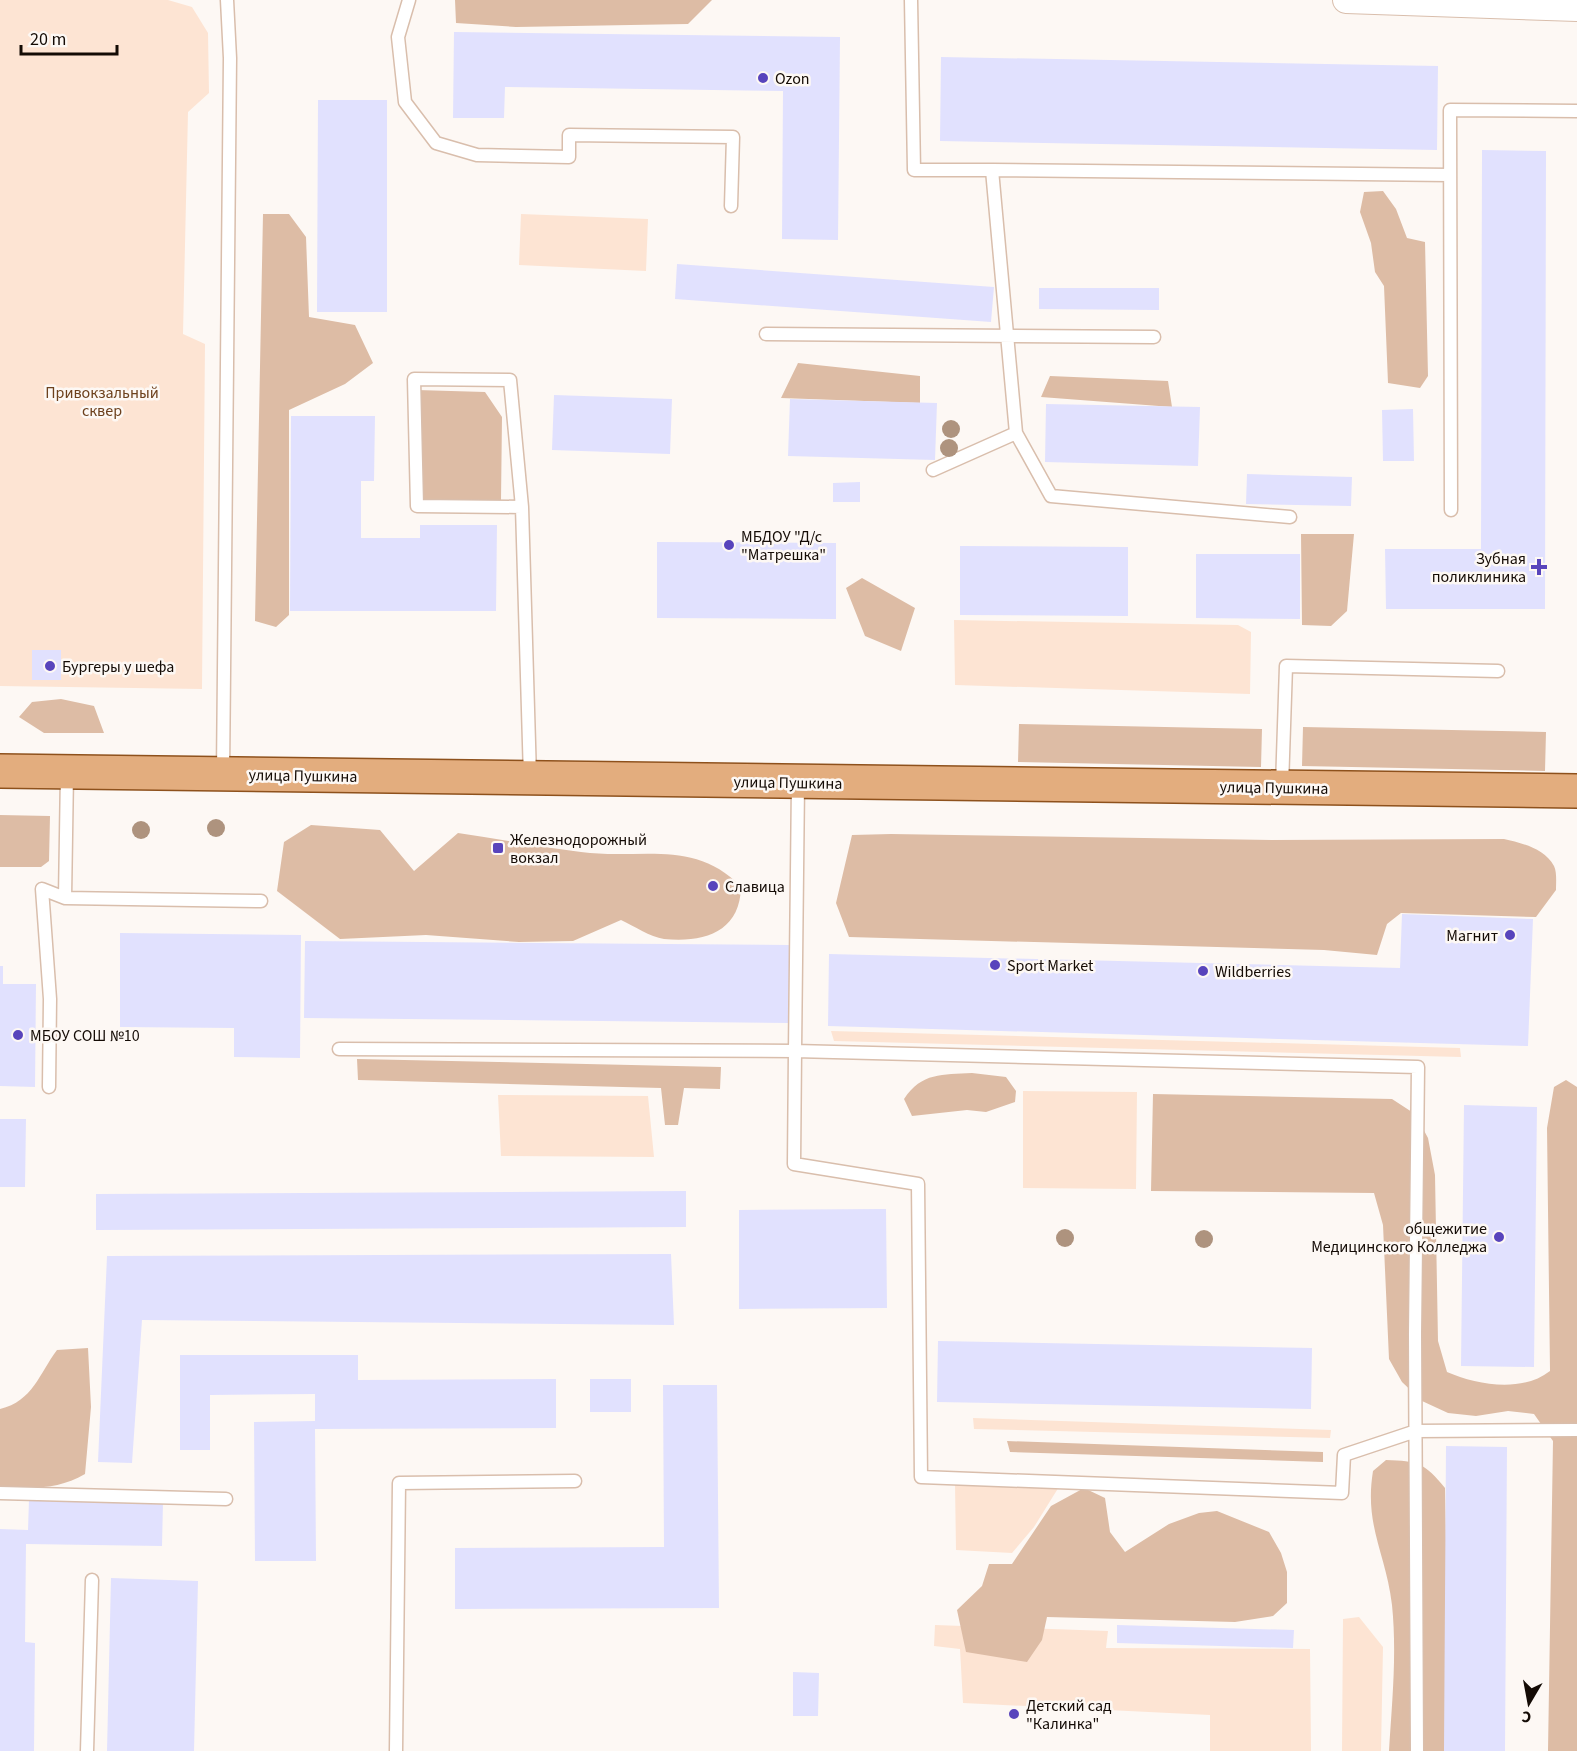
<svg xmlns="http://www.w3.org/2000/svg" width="1577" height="1751" font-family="'Source Sans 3',sans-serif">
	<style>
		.green { fill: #fde4d3 }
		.forest { fill: #ddbca5 }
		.building { fill: #e1e1fe }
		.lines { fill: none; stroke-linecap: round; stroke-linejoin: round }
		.lane-casing { stroke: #d9beac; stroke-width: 15 }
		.street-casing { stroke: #d9beac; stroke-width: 28 }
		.primary-casing { stroke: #8e511c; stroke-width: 36 }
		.lane { stroke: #fff; stroke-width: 12 }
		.street { stroke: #fff; stroke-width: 26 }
		.primary { stroke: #e3ad7e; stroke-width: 33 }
		.tree { fill: #ae937e }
		.poi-dot { fill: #5844bc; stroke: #fdf8f4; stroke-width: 2 }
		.labels { text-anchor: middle; stroke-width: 5; stroke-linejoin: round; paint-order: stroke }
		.poi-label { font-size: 16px; fill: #140b05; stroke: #fdf8f4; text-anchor: start }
		.park-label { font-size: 16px; fill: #6d411d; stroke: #fdf8f4 }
		.street-label { font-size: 16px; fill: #140b05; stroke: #fdf8f4 }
	</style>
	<rect width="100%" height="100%" fill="#fdf8f4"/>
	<path class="green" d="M0,0H168L192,7L208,33L209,93L188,112L183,334L205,344L202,689L0,686Z
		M521,214L648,219L646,271L519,265Z
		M954,620L1238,625L1251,632L1250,694L955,685Z
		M831,1031L1460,1048L1461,1057L834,1041Z
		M1023,1091L1137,1092L1136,1189L1023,1188Z
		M498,1095L648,1096L654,1157L501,1156Z
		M973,1418L1331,1430L1330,1438L974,1429Z
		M1062,1482L1034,1527L1012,1553L956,1550L955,1484Z
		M1359,1617L1383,1647L1381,1751H1342L1343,1619Z
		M935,1625L1108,1631L1106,1648L1310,1649L1311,1751H1210V1715L963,1703L960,1649L934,1646Z"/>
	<path class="forest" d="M455,0H712L688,24L516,27L456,23Z
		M1383,191L1396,209L1407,238L1425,242L1428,376L1420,388L1388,383L1384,286L1375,272L1371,243L1360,212L1364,192Z
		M263,214H289L306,237L309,317L355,325L373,363L345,384L289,410V615L276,627L255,621Z
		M798,363L920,376V403L781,398Z
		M1050,376L1168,381L1172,407L1041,397Z
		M417,390L485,392L502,417L501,500L421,501Z
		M1301,534H1354L1347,611L1331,626L1302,625Z
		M862,578L915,608L901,651L865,636L846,588Z
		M61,699L94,706L104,733H44L19,717L32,702Z
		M1019,724L1262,729L1261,767L1018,762Z
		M1303,727L1546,732L1545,771L1302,766Z
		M0,815L50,816L49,861L41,867H0Z
		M311,825L380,830L414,871L458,833C499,839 540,847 581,852C640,860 695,838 741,887C740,932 704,943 664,939C650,937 634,926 621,920L573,941L519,942L426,935L340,939L277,891L284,842Z
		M891,834L1272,840L1504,839C1521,843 1544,848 1554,866C1557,872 1556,883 1556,890L1536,917L1401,913L1387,924L1377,955L1324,950L849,937L836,903L852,835Z
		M357,1059L721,1067L720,1089L684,1088L678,1125H665L661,1088L358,1080Z
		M972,1073L1006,1077L1016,1091L1015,1102L986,1112L967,1110L912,1116L904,1099C922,1072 942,1075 972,1073Z
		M1566,1080L1577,1087V1751H1548L1553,1441L1534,1414L1508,1411L1476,1416L1448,1413L1422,1401L1402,1382L1389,1359L1383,1225L1374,1193L1151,1191L1153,1094L1392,1099L1415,1114L1428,1138L1435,1175L1438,1341L1447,1372C1477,1385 1522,1393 1550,1371L1547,1128L1554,1087Z
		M88,1348L91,1407L85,1474C57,1490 31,1489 0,1486V1409C33,1401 39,1374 57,1350Z
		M1007,1441L1323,1452V1462L1010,1452Z
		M1386,1460C1418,1461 1425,1463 1445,1488L1450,1751H1389C1392,1702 1397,1654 1392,1605C1386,1553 1364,1526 1373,1471Z
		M1084,1488L1105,1498L1110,1532L1125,1552L1169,1524L1199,1513L1217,1511L1269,1532L1281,1553L1287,1572V1603L1273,1616L1235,1622L1047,1617L1042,1640L1027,1662L966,1652L957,1610L982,1586L989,1564H1012L1051,1506Z"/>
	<path class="building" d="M454,32L840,37L838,240L782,239L783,91L505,87L504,118H453Z
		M941,57L1438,66L1437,150L940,141Z
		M318,100H387V312H317Z
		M1482,150L1546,151L1545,609H1386L1385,549H1481Z
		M677,264L994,287L991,322L675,299Z
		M1039,288H1159V310L1039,309Z
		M554,395L672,399L670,454L552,450Z
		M790,399L937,403L935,460L788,456Z
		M1046,404L1200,407L1198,466L1045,462Z
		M1413,409L1414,461H1383L1382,410Z
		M291,416H375L374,481H361V538H420V525H497L496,611H290Z
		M1247,474L1352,477L1351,506L1246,504Z
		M860,482V502H833V483Z
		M657,542L836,543V619L657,618Z
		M960,546L1128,547V616L960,615Z
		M1196,554H1300V619L1196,618Z
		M32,650H61V680H32Z
		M1402,914L1533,919L1528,1046L828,1026L829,954L1400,968Z
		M120,933L301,935L300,1058L234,1057V1028L120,1027Z
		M305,941L789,945V1023L304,1018Z
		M0,966H3V984H36L35,1087L0,1086Z
		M1464,1105L1537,1107L1534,1367L1461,1366Z
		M0,1119H26L25,1187H0Z
		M686,1191V1227L96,1230V1194Z
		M886,1209L887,1308L739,1309V1210Z
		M671,1254L674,1325L142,1320L132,1463L98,1462L107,1256Z
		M938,1341L1312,1348L1311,1409L937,1402Z
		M180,1355H358V1380L556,1379V1428L315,1429L316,1561H255L254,1422L315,1421V1394L210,1395V1450H180Z
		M590,1379H631V1412H590Z
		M663,1385H717L719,1608L455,1609V1548L664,1547Z
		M1446,1446L1507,1447L1505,1751H1444Z
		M29,1500L163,1502L162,1546L26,1544L25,1642L35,1643L34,1751H0V1529L28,1530Z
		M111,1578L198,1581L194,1751H107Z
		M1117,1625L1294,1630L1293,1648L1117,1643Z
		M793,1672L819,1673L818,1716H793Z"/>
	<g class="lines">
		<g class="lane-casing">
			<path id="lane" d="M409,0L398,37L405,102L436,143L477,155L569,157V135L733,137L731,206
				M911,0L914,170H992L1016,433L1051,496L1290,517
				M992,170L1450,175
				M766,334L1154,337
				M933,470L1016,433
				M522,507L510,380L414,379L417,506L522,507L530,777
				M1451,510L1450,110L1577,111
				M223,773L230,58L227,0
				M798,783L795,1051L1418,1067L1415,1334L1417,1751
				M1282,786L1286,666L1498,671
				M65,898L67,773
				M339,1049L795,1051L794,1164L918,1184L921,1477L1342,1493L1344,1455L1416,1431L1577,1430
				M49,1087L50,999L42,889L65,898L261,901
				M0,1493L226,1499
				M87,1751L92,1580
				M396,1751L399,1483L575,1481"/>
		</g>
		<g class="street-casing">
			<path id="street" d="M1346,0L1577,8"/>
		</g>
		<g class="primary-casing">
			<path id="primary" d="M0,771L1577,791"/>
		</g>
		<use href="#lane" class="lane"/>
		<use href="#street" class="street"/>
		<use href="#primary" class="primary"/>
	</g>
	<g class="tree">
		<circle cx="951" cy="429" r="9"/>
		<circle cx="949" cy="448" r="9"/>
		<circle cx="216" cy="828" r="9"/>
		<circle cx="141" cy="830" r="9"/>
		<circle cx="1065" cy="1238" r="9"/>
		<circle cx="1204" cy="1239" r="9"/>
	</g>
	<g class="poi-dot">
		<circle cx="763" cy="78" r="6"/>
		<circle cx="729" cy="545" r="6"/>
		<path d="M1536 558h6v6h6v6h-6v6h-6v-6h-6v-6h6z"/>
		<circle cx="50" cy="666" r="6"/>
		<rect x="492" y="842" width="12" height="12" rx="3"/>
		<circle cx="713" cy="886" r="6"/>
		<circle cx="1510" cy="935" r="6"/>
		<circle cx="995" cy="965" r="6"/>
		<circle cx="1203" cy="971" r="6"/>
		<circle cx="18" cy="1035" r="6"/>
		<circle cx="1499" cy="1237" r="6"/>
		<circle cx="1014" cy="1714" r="6"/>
	</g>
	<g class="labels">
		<g class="poi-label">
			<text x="775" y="84">Ozon</text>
			<text x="741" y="542">МБДОУ "Д/с<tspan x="741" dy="18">"Матрешка"</tspan></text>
			<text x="1526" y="564" text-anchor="end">Зубная<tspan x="1526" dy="18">поликлиника</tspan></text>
			<text x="62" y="672">Бургеры у шефа</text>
			<text x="510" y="845">Железнодорожный<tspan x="510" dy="18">вокзал</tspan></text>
			<text x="725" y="892">Славица</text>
			<text x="1498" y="941" text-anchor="end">Магнит</text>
			<text x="1007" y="971">Sport Market</text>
			<text x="1215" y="977">Wildberries</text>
			<text x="30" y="1041">МБОУ СОШ №10</text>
			<text x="1487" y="1234" text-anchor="end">общежитие<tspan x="1487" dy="18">Медицинского Колледжа</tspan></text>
			<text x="1026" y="1711">Детский сад<tspan x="1026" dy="18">"Калинка"</tspan></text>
		</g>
		<g class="park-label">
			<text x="102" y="398">Привокзальный<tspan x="102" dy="18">сквер</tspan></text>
		</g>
		<g class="street-label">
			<text transform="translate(303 775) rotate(1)" y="6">улица Пушкина</text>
			<text transform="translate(788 782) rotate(1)" y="6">улица Пушкина</text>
			<text transform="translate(1274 787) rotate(1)" y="6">улица Пушкина</text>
		</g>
	</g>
	<g transform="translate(1529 1703) rotate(190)" stroke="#fdf8f4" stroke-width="4.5" paint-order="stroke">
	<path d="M0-4.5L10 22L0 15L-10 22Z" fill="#140b05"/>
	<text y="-9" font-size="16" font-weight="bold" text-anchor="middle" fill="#140b05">С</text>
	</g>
	<path d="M21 45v9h96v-9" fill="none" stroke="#140b05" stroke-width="3"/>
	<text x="30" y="45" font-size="18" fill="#140b05" stroke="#fdf8f4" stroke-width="4.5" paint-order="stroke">20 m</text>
</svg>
